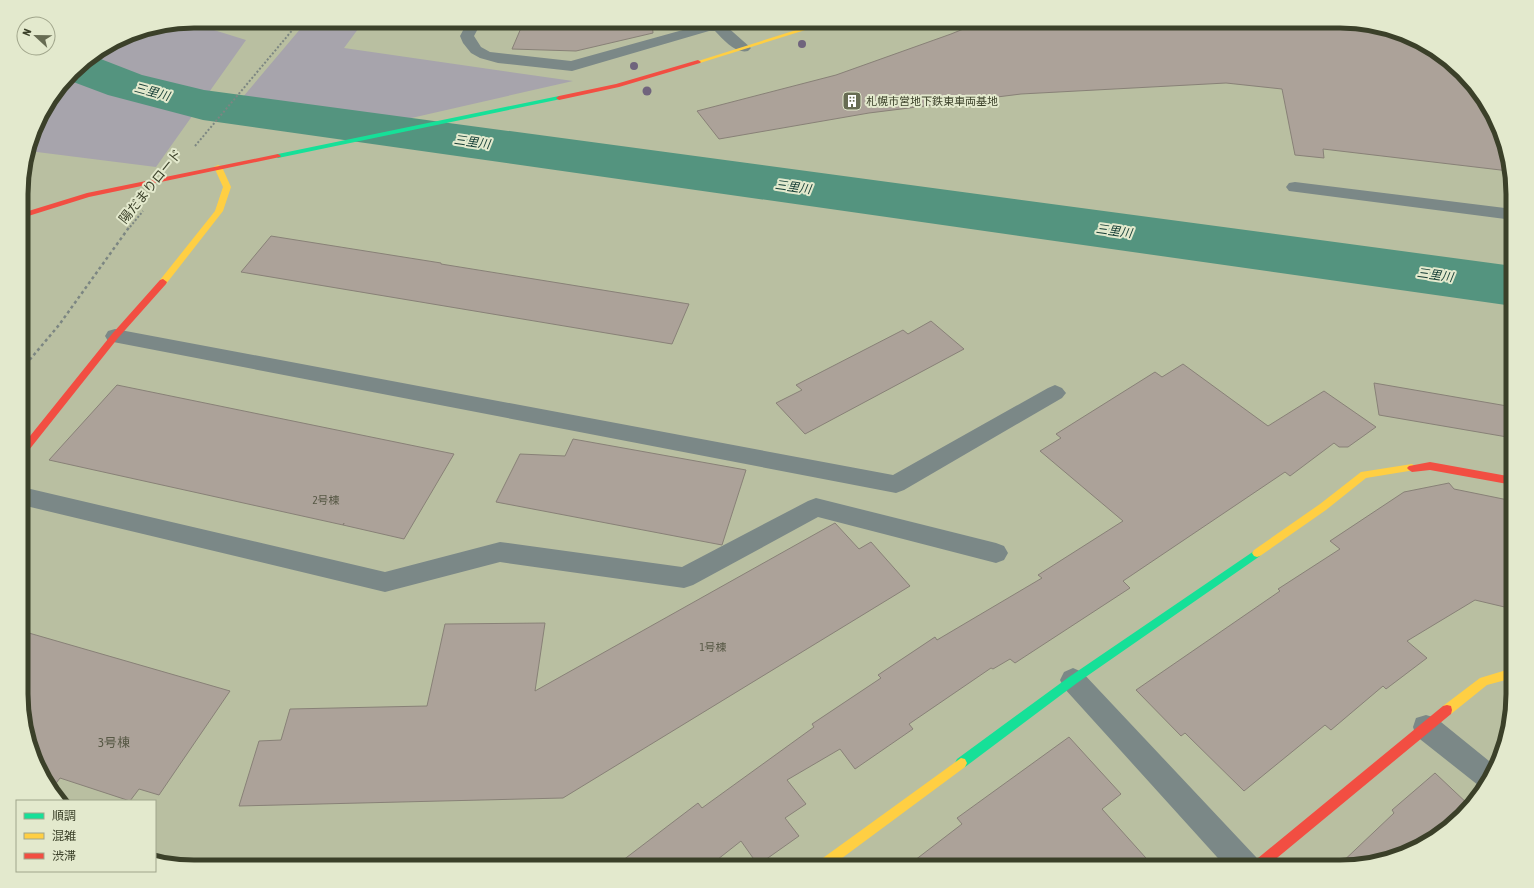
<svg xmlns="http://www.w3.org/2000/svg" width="1534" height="888" font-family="'Asap Condensed','Noto Sans JP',sans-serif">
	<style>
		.green { fill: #a7a4ac }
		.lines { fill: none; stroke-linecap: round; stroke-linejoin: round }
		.river { fill: #54947f; fill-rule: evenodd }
		.building { fill: #aca299; stroke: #888177 }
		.path-far1 { stroke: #7c8682; stroke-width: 2; stroke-dasharray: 2 2; stroke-linecap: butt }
		.path { stroke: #7c8682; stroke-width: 2.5; stroke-dasharray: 3 3; stroke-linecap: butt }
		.lane { fill: #7b8887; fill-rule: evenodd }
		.street { fill: #7b8887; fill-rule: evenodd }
		.fast { fill: #16e098; fill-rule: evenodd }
		.slow { fill: #ffcf43; fill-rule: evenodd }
		.jam { fill: #f24e42; fill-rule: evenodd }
		.tree { fill: #70647d }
		.labels { text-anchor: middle; stroke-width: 4; stroke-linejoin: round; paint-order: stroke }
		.far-poi-label { font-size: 11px; fill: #3b4029; stroke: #e3e9cd; text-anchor: start }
		.number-label { font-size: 11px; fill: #575845 }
		.far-water-label { font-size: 12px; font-style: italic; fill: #1c433a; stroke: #e3e9cd }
		.street-label { font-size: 13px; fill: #3b4029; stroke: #e3e9cd }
		.near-number-label { font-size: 13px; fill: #575845 }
		.rim { fill: none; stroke: #3b4029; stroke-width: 5 }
	</style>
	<rect width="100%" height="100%" fill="#b9bfa1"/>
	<path class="green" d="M307,21H364L344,48L573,81L385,124L237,104Z
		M188,22L246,40L156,167L29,151L39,118L80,64L128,34Z"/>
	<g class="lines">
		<path class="river" d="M93,56L142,75L204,90L1513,266V306L203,120L108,95L68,80L80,64Z"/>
	</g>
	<path class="building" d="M524,21H652L653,33L576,51L512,49Z
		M983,21H1340L1385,27L1426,44L1462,72L1490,108L1509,171L1323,149L1324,158L1295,155L1282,89L1226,83L1021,94L869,113L719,139L697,111L836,75L951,34Z
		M271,236L441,263V264L689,304L672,344L241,272Z
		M931,321L964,349L805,434L776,403L802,390L796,385L903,330L908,334Z
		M1183,364L1268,426L1324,391L1376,427L1348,447H1339L1334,443L1290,476L1285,472L1123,581L1130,588L1015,663L1010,659L993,669L991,668L909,724L913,729L855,769L840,749L787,780L806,804L785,818L799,836L758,865L741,841L708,867H614L698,803L702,808L814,727L812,724L881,678L878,675L935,637L937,640L1042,578L1038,575L1123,521L1040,451L1061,438L1056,434L1155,372L1162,377Z
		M1374,383L1513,407V438L1379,415Z
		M117,385L454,454L404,539L343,525L344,523L343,525L49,460Z
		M573,439L746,470L722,545L496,502L520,454L565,456Z
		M1449,483L1454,489L1513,501V609L1475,600L1407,641L1427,658L1386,689L1383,686L1331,730L1325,725L1244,791L1185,733L1181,736L1136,690L1280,591L1278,589L1340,549L1330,541L1404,492Z
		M835,523L859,549L871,542L910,586L563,798L239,806L259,741L281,740L290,709L427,706L445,624L545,623L535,691Z
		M22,631L230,691L159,795L139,789L130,801L60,778L51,790L22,716Z
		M1069,737L1121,794L1102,809L1154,867H906L962,824L957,818Z
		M1435,773L1470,806L1462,816L1426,844L1351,867H1337L1394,813L1392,810Z"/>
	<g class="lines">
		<path class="path-far1" d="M195,146L300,21
			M130,227L143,211"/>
		<path class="path" d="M22,369L59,325L130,226"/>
		<path class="lane" d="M468,21H482L474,36L481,47L490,52L571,61L708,23L725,25L751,48L748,51C735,54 724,40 715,31H709L572,71L498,63L480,58L471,53L463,43L460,36Z
			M1295,182L1513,209V220L1289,191L1286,187L1289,183Z
			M115,329L893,475L1048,388L1055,385L1062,388L1066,393L1062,398L904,490L896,493L108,341L105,336L108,331Z
			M22,487L385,572L500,542L682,567L808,501L816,498L996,543L1004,546L1008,553L1004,560L996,563L818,517L693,585L684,588L500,562L385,592L22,505Z"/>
		<path class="street" d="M1073,668L1082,672L1256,857L1261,867H1226L1064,688L1060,680L1064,672Z
			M1426,715L1436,718L1494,765L1490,780L1483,789L1416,736L1413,727L1416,718Z"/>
		<path class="fast" d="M559,96L562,98L561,99L278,158L275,156L278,154Z
			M1257,549L1260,550L1262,553L1260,556L1077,683L965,767L961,768L957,767L955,763L957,759L1069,677Z"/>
		<path class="slow" d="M825,21H834L700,63L695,62Z
			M218,165L222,167L231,187L223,211L166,284H160L159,282L160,280L215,211L223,187L214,167Z
			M1412,464L1415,466L1417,468L1415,470L1366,478L1326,510L1260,556L1257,557L1254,556L1252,553L1254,550L1320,504L1361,472Z
			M1513,668V678L1487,685L1451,714L1447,715L1443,714L1442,710L1443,706L1480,678Z
			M961,758L965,759L967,763L965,767L830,867H814L816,863Z"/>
		<path class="jam" d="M698,60L701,62L700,63L619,87L559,100L556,98L559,96L616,84Z
			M278,154L281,156L280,157L89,197L22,218V213L87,193Z
			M163,279L167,282L166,284L118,338L25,455L22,456V446L112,334L160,280Z
			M1430,462L1513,477V485L1430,470L1412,472L1409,470L1407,468L1409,466Z
			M1447,705L1451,706L1452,710L1451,714L1266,867H1250L1252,863L1443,706Z"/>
	</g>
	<g class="tree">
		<circle cx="802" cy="44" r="4"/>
		<circle cx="634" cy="66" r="4"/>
		<circle cx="647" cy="91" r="4.5"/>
	</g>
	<defs>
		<g id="building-square" transform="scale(1)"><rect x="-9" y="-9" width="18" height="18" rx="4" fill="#676c53" stroke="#e3e9cd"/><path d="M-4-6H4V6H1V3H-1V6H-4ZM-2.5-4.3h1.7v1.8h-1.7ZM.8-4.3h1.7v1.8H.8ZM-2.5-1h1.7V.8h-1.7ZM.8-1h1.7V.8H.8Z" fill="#fff"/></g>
	</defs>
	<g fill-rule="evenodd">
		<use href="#building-square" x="852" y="101"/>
	</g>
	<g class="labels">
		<g class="far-poi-label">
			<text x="866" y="105">札幌市営地下鉄東車両基地</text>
		</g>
		<g class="number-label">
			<text x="326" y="504">2号棟</text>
			<text x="713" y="651">1号棟</text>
		</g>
		<g class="far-water-label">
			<text transform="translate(152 92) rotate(15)" y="4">三里川</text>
			<text transform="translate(472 142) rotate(8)" y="4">三里川</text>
			<text transform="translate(793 187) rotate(8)" y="4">三里川</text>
			<text transform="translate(1114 231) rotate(8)" y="4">三里川</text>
			<text transform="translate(1435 275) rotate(8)" y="4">三里川</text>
		</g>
		<g class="street-label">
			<text transform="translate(150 186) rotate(-51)" y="5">陽だまりロード</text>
		</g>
		<g class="near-number-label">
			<text x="114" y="747">3号棟</text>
		</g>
	</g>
	<path d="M0 0H1534V888H0ZM194 28H1340A166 166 0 0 1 1506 194V694A166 166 0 0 1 1340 860H194A166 166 0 0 1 28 694V194A166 166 0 0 1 194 28Z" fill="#e3e9cd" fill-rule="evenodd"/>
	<path class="rim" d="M194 28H1340A166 166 0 0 1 1506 194V694A166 166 0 0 1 1340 860H194A166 166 0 0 1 28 694V194A166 166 0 0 1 194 28Z"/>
	<rect x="16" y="800" width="140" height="72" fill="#e3e9cd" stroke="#a0a58b"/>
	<rect x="24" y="813" width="20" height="6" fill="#16e098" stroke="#a0a58b"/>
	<text x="52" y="820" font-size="12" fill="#3b4029">順調</text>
	<rect x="24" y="833" width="20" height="6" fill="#ffcf43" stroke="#a0a58b"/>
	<text x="52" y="840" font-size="12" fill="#3b4029">混雑</text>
	<rect x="24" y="853" width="20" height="6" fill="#f24e42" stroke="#a0a58b"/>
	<text x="52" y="860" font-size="12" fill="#3b4029">渋滞</text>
	<g transform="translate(36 36) rotate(292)"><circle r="19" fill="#e3e9cd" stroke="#a0a58b"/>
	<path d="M0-3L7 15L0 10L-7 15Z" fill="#676c53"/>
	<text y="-6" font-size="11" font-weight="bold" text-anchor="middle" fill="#3b4029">N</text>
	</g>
</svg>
